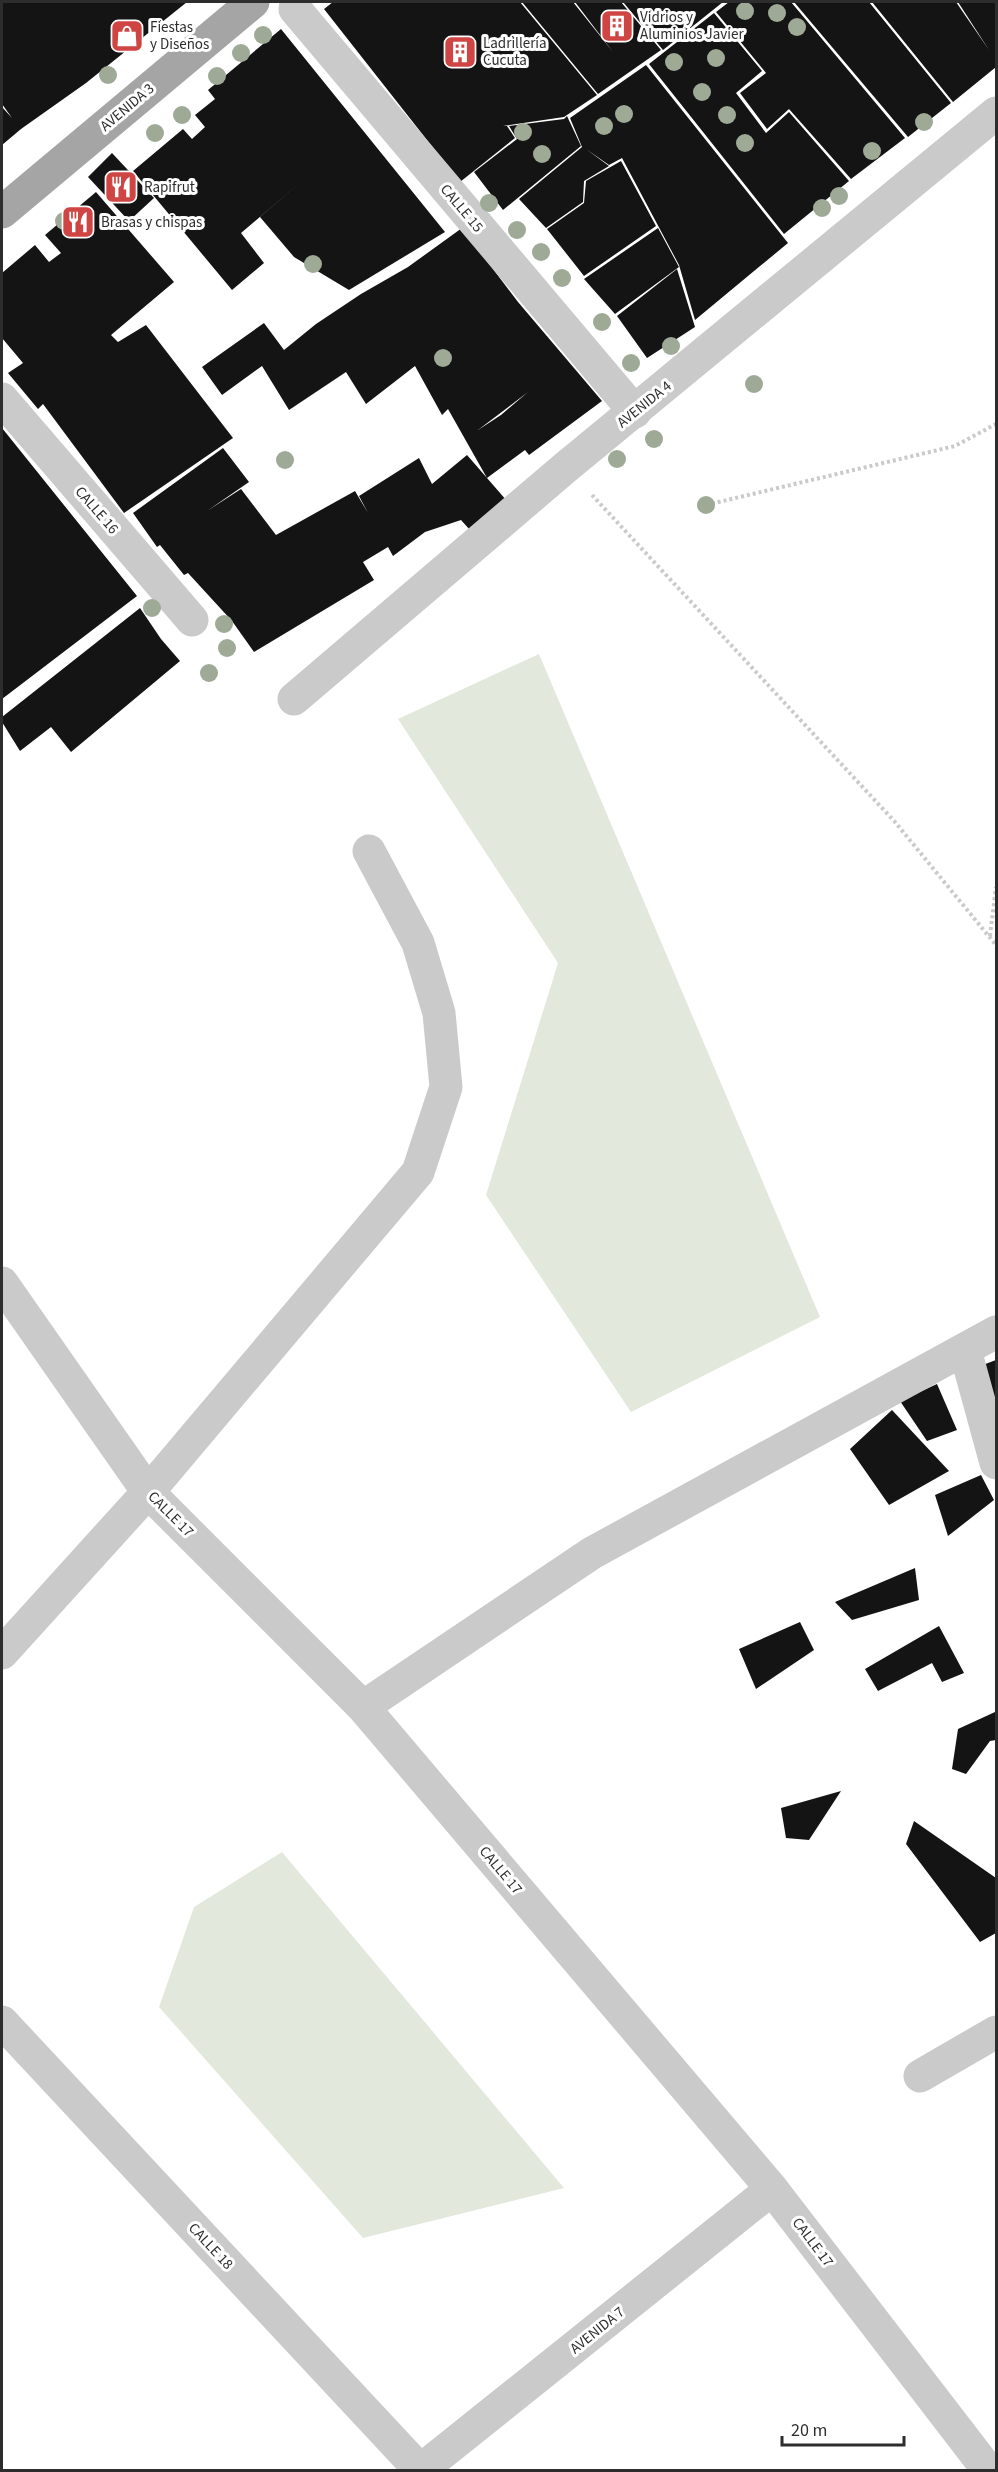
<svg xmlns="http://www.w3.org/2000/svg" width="998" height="2472" font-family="'Source Sans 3',sans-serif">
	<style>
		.green { fill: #e2e9dc }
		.building { fill: #141414; fill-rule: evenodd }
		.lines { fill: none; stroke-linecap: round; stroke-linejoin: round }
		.path { stroke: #cacaca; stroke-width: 4; stroke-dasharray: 3 3; stroke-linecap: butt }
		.minor { stroke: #cacaca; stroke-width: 33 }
		.major { stroke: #a5a5a5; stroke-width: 33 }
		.tree { fill: #9ea996 }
		.labels { text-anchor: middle; stroke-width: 6; stroke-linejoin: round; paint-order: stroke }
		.poi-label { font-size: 15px; fill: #2d2d2d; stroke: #fff; text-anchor: start }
		.street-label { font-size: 15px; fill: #2d2d2d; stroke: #fff }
	</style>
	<rect width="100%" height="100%" fill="#fff"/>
	<path class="green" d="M539,654L820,1317L631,1412L486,1195L558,963L398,719Z
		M282,1852L564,2188L363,2238L159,2007L194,1907Z"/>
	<path class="building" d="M2,2H187L86,83L21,129L2,145V107L12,118L2,104Z
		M333,2H520L597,95L564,117L503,126H507L515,138L460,182L324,9Z
		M522,2H573L613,52L575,2H621L661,50L598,94Z
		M623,2H723L663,50Z
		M729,2H791L905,138L851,179L789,109L767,129L740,93L766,73L716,12Z
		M794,2H869L951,103L908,137Z
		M872,2H956L989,50L958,2H996V67L953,102Z
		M714,13L762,71L736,93L766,133L789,112L849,181L784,234L649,64Z
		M281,29L445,232L349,290L294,257L260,217L310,174L241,233L264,263L232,290L133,171L183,129L192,139L205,127L195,115L215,99L208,90Z
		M646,65L788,243L695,320L679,265L622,158L609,165L586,149L609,166L584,181L583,202L546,228L519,199L582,147L570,118Z
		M567,116L581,146L503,210L474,172L517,139L509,126L564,119Z
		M112,153L154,198L129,221L88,177Z
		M621,161L656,226L584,276L547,229L584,203L586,181Z
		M96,192L174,282L111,335L118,342L146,325L233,438L124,513L43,404L38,409L8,373L23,363L2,338V273L35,245L49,262L61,253L45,235Z
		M462,228L518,302L602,401L529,455L525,450L487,478L448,409L442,415L415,366L366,404L346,372L289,410L262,366L222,395L202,367L264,323L284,350L316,324L361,294L408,267ZM528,392L501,415L478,430Z
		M658,228L679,267L615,314L584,279Z
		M677,269L695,327L647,358L617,316Z
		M2,428L137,596L2,699Z
		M223,448L249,482L207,511L241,489L276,535L355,491L368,513L359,496L419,458L432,484L467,455L507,501L470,530L461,520L425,532L393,556L388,547L363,562L374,580L254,652L232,621L188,573L184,575L160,545L157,547L133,513Z
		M140,608L161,639L180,661L71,752L51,727L20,751L2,722V717Z
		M996,1360V1402L980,1366Z
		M937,1384L957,1430L927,1441L900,1401Z
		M892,1410L949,1471L889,1505L850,1449Z
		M981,1475L994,1500L948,1536L935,1495Z
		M915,1568L919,1600L852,1620L835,1602Z
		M800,1622L814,1650L756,1689L739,1649Z
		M939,1626L964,1673L942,1682L932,1663L878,1691L865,1669Z
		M995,1712L996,1740L990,1741L966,1774L952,1769L958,1729Z
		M841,1791L809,1840L786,1838L781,1808Z
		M914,1821L996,1878V1933L980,1942L906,1844Z"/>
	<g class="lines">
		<path class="path" d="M592,495L895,822L996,945
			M706,505L955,446L996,424
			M990,936L996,887"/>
		<path class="minor" d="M296,2L295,9L635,412
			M2,399L192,620
			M294,699L566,467L996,113
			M2,1283L148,1492L363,1707L772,2189L988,2470
			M965,1350L996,1463
			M2,1653L148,1492L418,1172L446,1087L439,1013L418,943L369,851
			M363,1707L592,1553L996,1332
			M2,2022L420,2470
			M920,2076L996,2032
			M421,2470L772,2189"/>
		<path class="major" d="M2,212L253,2"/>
	</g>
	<g class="tree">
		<circle cx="745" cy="11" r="9"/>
		<circle cx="777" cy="13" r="9"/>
		<circle cx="797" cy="27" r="9"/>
		<circle cx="263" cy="35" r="9"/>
		<circle cx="241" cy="53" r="9"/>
		<circle cx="716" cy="58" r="9"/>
		<circle cx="674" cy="62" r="9"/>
		<circle cx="108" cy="75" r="9"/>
		<circle cx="217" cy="76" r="9"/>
		<circle cx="702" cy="92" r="9"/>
		<circle cx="624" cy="114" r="9"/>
		<circle cx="182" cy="115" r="9"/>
		<circle cx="727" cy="115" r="9"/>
		<circle cx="924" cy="122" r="9"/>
		<circle cx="604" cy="126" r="9"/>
		<circle cx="523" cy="132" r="9"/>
		<circle cx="155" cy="133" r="9"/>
		<circle cx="745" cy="143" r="9"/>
		<circle cx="872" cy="151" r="9"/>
		<circle cx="542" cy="154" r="9"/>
		<circle cx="839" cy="196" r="9"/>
		<circle cx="489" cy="203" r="9"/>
		<circle cx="822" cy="208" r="9"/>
		<circle cx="64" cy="221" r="9"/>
		<circle cx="517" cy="230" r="9"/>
		<circle cx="541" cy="252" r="9"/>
		<circle cx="313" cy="264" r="9"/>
		<circle cx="562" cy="278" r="9"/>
		<circle cx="602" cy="322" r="9"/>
		<circle cx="671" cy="346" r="9"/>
		<circle cx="443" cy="358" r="9"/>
		<circle cx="631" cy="363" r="9"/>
		<circle cx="754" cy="384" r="9"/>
		<circle cx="654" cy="439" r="9"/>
		<circle cx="617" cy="459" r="9"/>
		<circle cx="285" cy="460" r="9"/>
		<circle cx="706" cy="505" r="9"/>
		<circle cx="152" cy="608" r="9"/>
		<circle cx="224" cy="624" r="9"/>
		<circle cx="227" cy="648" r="9"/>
		<circle cx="209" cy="673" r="9"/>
	</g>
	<defs>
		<g id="building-square" transform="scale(1.725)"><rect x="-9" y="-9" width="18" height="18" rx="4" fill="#cf4544" stroke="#fff"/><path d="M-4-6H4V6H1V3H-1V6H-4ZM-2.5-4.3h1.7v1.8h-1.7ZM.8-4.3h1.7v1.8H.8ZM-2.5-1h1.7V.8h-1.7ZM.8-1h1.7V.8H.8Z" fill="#fff"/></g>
		<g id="shop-square" transform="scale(1.725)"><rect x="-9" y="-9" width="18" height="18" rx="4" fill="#cf4544" stroke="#fff"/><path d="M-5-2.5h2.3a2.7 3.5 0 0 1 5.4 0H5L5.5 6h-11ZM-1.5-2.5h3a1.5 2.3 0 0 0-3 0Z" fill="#fff"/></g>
		<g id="restaurant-square" transform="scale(1.725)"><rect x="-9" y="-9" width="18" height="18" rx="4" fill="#cf4544" stroke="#fff"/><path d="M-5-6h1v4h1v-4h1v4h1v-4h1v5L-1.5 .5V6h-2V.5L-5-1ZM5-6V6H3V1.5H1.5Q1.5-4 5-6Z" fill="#fff"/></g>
	</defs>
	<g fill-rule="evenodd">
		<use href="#building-square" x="617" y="26"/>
		<use href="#shop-square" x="127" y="36"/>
		<use href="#building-square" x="460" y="52"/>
		<use href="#restaurant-square" x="121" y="187"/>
		<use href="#restaurant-square" x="78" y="222"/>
	</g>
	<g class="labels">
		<g class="poi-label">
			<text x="640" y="22">Vidrios y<tspan x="640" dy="17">Aluminios Javier</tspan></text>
			<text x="150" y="32">Fiestas<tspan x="150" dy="17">y Diseños</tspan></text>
			<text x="483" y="48">Ladrillería<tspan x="483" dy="17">Cucuta</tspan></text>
			<text x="144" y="192">Rapifrut</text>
			<text x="101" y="227">Brasas y chispas</text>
		</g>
		<g class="street-label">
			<text transform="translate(127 107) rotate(-40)" y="5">AVENIDA 3</text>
			<text transform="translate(462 208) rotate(50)" y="5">CALLE 15</text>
			<text transform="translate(644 404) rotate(-39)" y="5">AVENIDA 4</text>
			<text transform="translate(97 510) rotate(49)" y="5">CALLE 16</text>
			<text transform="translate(171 1514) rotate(45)" y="5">CALLE 17</text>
			<text transform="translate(501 1870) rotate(50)" y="5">CALLE 17</text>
			<text transform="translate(813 2242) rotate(53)" y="5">CALLE 17</text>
			<text transform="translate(211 2246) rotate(47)" y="5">CALLE 18</text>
			<text transform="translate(597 2330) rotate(-39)" y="5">AVENIDA 7</text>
		</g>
	</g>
	<rect width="998" height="2472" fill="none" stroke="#2d2d2d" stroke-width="6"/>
	<path d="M782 2436v9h122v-9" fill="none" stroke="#2d2d2d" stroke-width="3"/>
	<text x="791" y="2436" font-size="18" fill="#2d2d2d" stroke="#ffffff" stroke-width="4.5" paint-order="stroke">20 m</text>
</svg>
